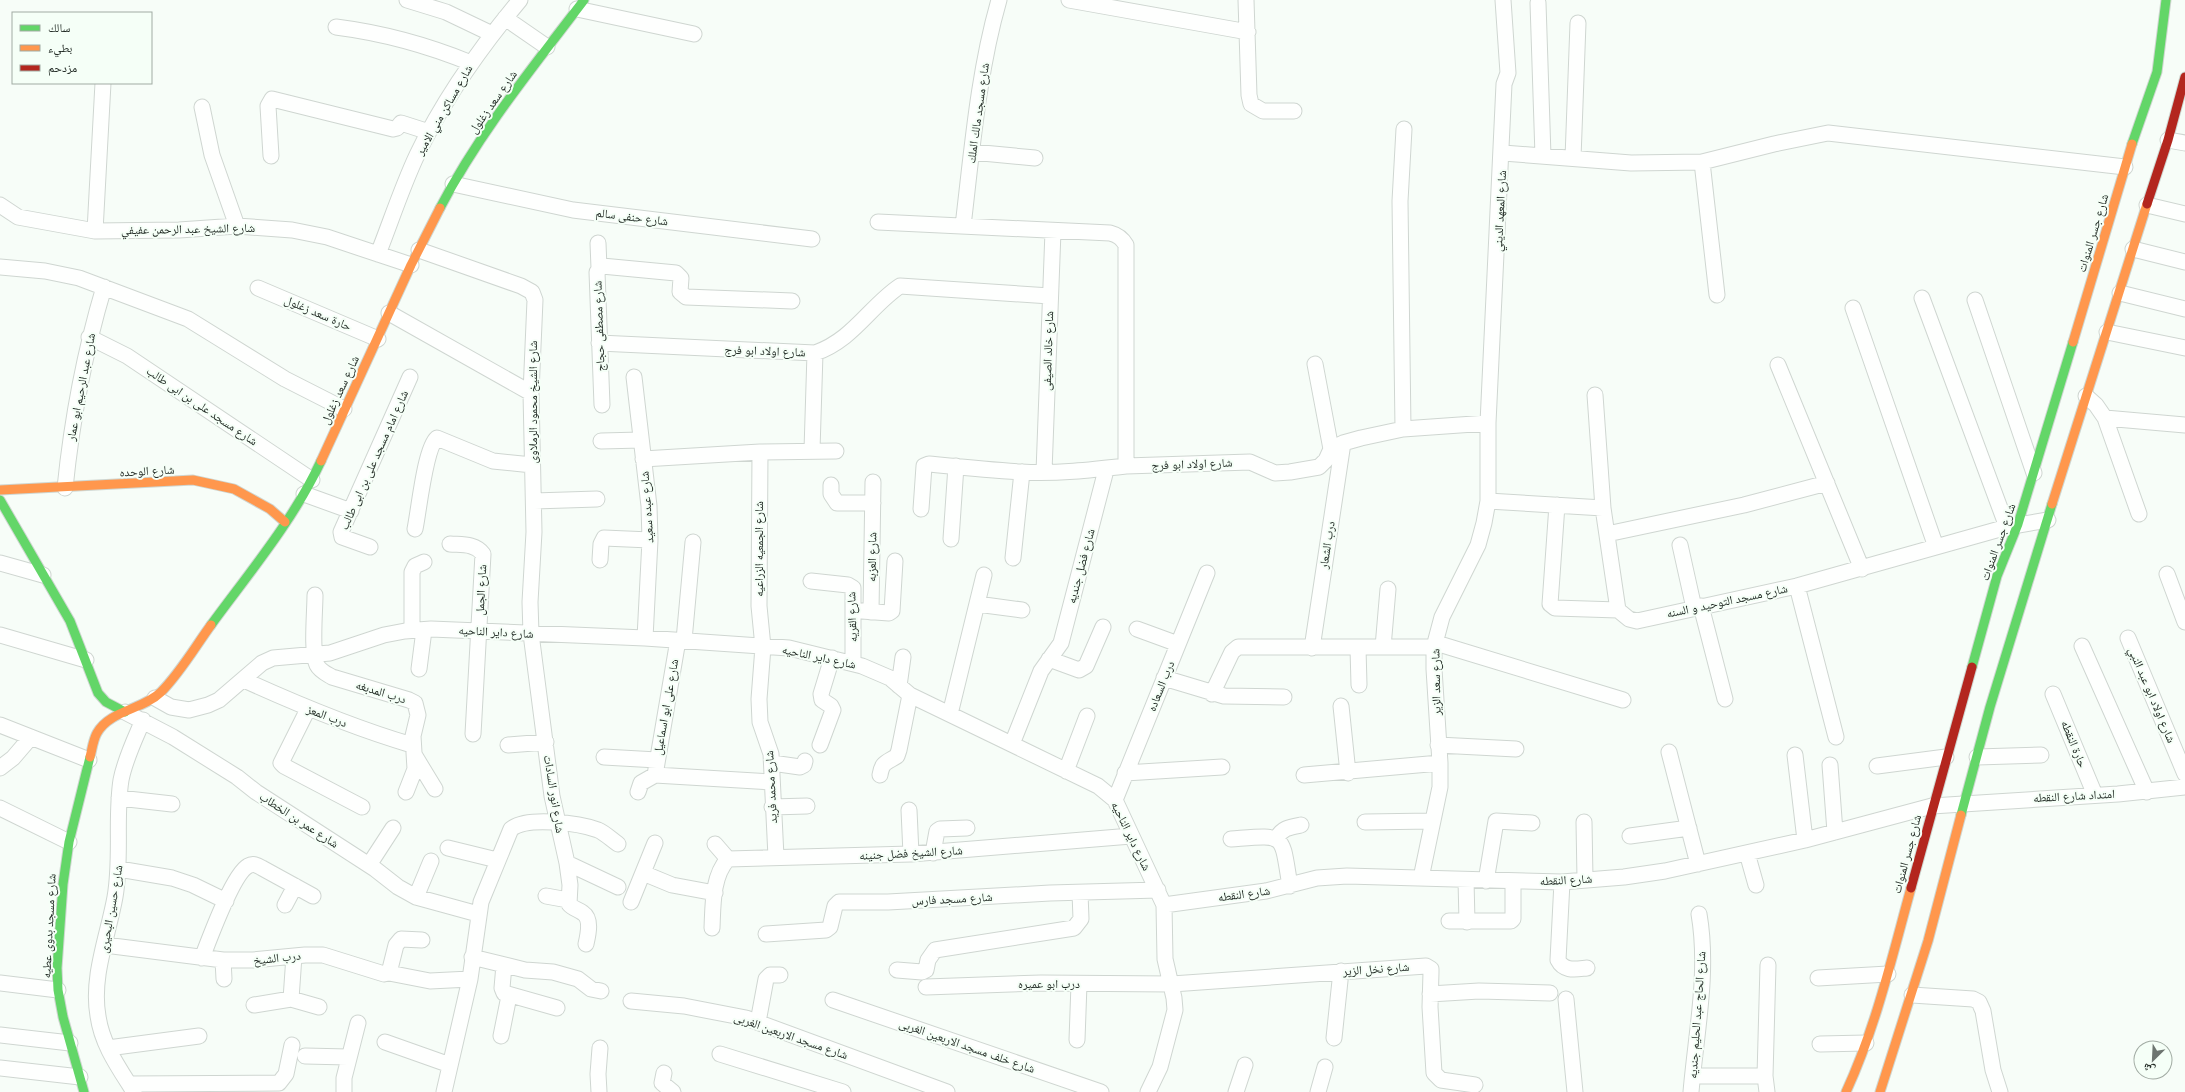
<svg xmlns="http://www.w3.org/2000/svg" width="2185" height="1092" font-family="'Noto Sans','Noto Naskh Arabic',sans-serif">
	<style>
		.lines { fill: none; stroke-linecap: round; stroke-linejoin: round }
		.street-casing { stroke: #cfd6d1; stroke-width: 17 }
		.fast-casing { stroke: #cfd6d1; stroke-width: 11 }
		.slow-casing { stroke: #cfd6d1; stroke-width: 11 }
		.jam-casing { stroke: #cfd6d1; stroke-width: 11 }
		.street { stroke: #fefffe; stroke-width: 15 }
		.fast { stroke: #63d668; stroke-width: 9 }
		.slow { stroke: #ff974d; stroke-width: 9 }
		.jam { stroke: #b3261e; stroke-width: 9 }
		.labels { text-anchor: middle; stroke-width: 4; stroke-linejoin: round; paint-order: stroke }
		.street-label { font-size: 12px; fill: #232c26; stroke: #f5fff7 }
	</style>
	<rect width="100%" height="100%" fill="#f7fdf8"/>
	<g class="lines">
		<g class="street-casing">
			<path id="street" d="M407,0L446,12L492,34
				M1069,0L1248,32
				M1246,0L1249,95L1251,104L1263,111H1294
				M1538,3L1543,156
				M577,9L694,34
				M505,18L547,47
				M336,27C383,33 427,45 471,63
				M202,107L212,155L237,226
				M2168,140L2185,143
				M972,152L1035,158
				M1503,153L1631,163L1702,162L1774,144L1828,133L2125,167
				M271,156L268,106L272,99L393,129L397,128L401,123L429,132
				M1573,158L1578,23
				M1702,162L1717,295
				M453,184L573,210L812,239
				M0,205L18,217L95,231L179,230L237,226L292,230L327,237L411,265
				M2147,205L2185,214
				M878,222L1110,233C1118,235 1122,238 1126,245V466
				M963,226C972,151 978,73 999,0
				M95,231L103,83
				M598,243L599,268
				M2133,249L2185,262
				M419,250L521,286L532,292L535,300L531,393L534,532L530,602L531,634L552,796L567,863L570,885L569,904C573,909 578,909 583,913C592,919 588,935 586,944
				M378,254C391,221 402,187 417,155C444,98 480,48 520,0
				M0,267L45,271L79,278L188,319L285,379L344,409
				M258,288L378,339
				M2120,293L2185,309
				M1922,298L2007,527
				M1975,300L2034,473
				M1853,308L1936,547
				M389,313L531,393
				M2107,332L2185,348
				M89,337L127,356L312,480
				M599,343L815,353C853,340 870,306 900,286L1050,296
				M1315,364L1331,449
				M1778,365L1862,569
				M634,377L649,506L650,540L645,638
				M1595,395L1603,508L1618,610L1629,619L1637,621L1797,586L2007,527L2048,520
				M2086,396L2096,405L2105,418L2139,514
				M602,405L597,272L602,266L676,273L681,278L680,292L686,297L792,301
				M2105,418L2185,425
				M1403,429L1400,201L1404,129
				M601,441L641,440
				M812,450L815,353
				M760,452L759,606L763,647L759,699L760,722L771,754L776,857
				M643,459L760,452L836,451
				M1044,472L1053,231
				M831,485V494L837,503H873
				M65,488C72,419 84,354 104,287
				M304,494L351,511
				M534,501L597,499
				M1488,501L1603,508
				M1557,505L1550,604L1555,608L1618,610
				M921,509L924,466L929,464C960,467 990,470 1021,472C1056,474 1091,470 1126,466L1250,462L1275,473L1290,472L1319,467L1326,460L1331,449L1343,443L1361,438L1403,429L1488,423
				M415,529C419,510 425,448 437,438L493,461L532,465
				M1607,534L1744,505L1827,483
				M951,539L956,466
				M450,544C461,545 475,543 483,554L473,734
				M1680,545L1694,608
				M370,547L342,537L341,532L410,377
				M1013,558L1022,472
				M600,560L601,544L604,538L650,540
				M0,563L43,575
				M2167,574L2185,622
				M811,581L848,585L853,588V663
				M1797,586L1836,737
				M315,595C315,611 311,653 317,665C320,671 327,674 332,677L409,700L415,703L418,715L413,736L415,769L406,792
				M977,604L1022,610
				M1701,606L1725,699
				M862,611L889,613L892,611L895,561
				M871,612L873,482
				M1137,629L1178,644
				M412,630V572L415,566L424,562
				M0,635L86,660
				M2128,638L2185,774
				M684,640L693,542
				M1436,643L1623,700
				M2082,646L2147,792
				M1383,647L1388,589
				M1312,648L1343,443
				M1358,648L1359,685
				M1049,659L1079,670L1086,666L1103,627
				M419,669L424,630
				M1164,678L1224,696L1284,697
				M244,680C299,705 354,728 412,745
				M899,686L903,657
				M1212,694L1232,652L1238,647H1434
				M2053,694L2095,795
				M155,698L171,707L189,710L208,705L219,700L262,663L273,658L330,653L384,635L405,631L431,629L645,638L789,648L862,666L890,678L910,695L1098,786L1115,800L1164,905L1165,959L1174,998L1175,1010L1160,1067L1148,1092
				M1341,706L1348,773
				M308,709L281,763L284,766L362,807
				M125,712L173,737L237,777L256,792L375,869L398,887L416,897L478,914
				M950,714L984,575
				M0,725L89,760
				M1012,744L1041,671L1061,643L1106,470
				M508,745L546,742
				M820,745L833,710L831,706L822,700L821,694L832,658
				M1438,745L1516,749
				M1669,752L1698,864
				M1795,755L1805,840
				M415,756L435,789
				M604,757L657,760
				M1977,757L2041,755
				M772,763L800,767L804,765L805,761
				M1830,765L1835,832
				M1877,766L1946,757
				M0,768L13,758L31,737
				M1066,771L1087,716
				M1125,773L1222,767
				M655,775L771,782
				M880,775C882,762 886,763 897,756L899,750L910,695
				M1304,775L1440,763
				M638,792L641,783L655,775L678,640
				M119,798L172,804
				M1115,800L1207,573
				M772,807L807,806
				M0,808L69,842
				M909,810L911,854
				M1365,822L1432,821
				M1584,822L1585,879
				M1630,836L1689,828
				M1277,838C1282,828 1290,827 1301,825
				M1231,839C1287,835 1281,832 1290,886
				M715,844L728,859
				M448,848L497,860
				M933,853L937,831L940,829L967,828
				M1747,853L1756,885
				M567,863L618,887
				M369,865L393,828
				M119,869L172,878L193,885L226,901
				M643,873L672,885L715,893
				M1421,878L1440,787V763L1434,669V647L1442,617L1478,545L1484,523L1488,501V423L1504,84L1508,73L1503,0
				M1466,880L1467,922
				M1486,881L1496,821L1532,823
				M1562,882L1558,960C1564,972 1576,969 1587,968
				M546,896L568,900
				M416,897L431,861
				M631,902L655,843
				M285,905L295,886
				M1164,905L1266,891L1317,878L1347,876L1562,882L1624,877L1665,871L1805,840L1932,806L2118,794L2185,787
				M1449,921H1511L1513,919V881
				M712,928C713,906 712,876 728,859L911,854L1131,836
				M766,934L826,930L830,927L835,906L839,902H888L1050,893L1158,890
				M105,945L223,960H253L305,955H323L384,974L389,973L396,945L401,939L422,940
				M472,957L525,970L553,972L578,979L591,989L601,991
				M202,958C209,940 233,874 248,866C253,863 257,865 262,868L313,896
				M223,960L224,979
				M504,965L502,988L504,993L557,1008
				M897,970L922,972L926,970L928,960L935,950L1074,928L1081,919L1080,893
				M389,973L430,981L470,979
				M1818,978L1888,974
				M0,983L58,990
				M926,987L1041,983L1172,984L1426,966L1431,969V972L1430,1007L1434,1073L1441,1080L1475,1085
				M1430,994L1479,991L1550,993
				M1912,995L1973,999L1979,1002L1983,1011L1993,1070L2000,1092
				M291,999L294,956
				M1566,999L1575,1092
				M833,1000L1101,1092
				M631,1001L684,1006L746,1018L947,1092
				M254,1005L291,999L319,1007
				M758,1022L766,979L770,975H780
				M0,1035L70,1043
				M501,1036L509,996
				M1334,1038L1341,971
				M1077,1040L1079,984
				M385,1042L450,1065
				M1820,1044L1866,1043
				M108,1048L199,1036
				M720,1054L843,1092
				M305,1056L348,1057
				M0,1068L80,1077
				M664,1073L662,1083L673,1092
				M1693,1076H1765
				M129,1084L279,1083L286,1074L292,1045
				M134,1092C119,1068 102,1045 98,1016C91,977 108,936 115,897C122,857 115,818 121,780C125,759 135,739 143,720
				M344,1092V1078L358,1023
				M444,1092L470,979L481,902L511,829C527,816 579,823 598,830C605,833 612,840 618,844
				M599,1092L598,1074L600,1048
				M1236,1092L1245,1065
				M1318,1092L1325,1067
				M1691,1092C1696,1033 1709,972 1699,914
				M1767,1092L1765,1076L1768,965"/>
		</g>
		<g class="fast-casing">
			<path id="fast" d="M2132,144L2157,72L2166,0
				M440,208C479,133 533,67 584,0
				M0,500L70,621L98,693L106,702L125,712
				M211,625C249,573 293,521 321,461
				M1972,667L1997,576L2018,524L2073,342
				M1961,815L1990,707L2052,504
				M84,1092L63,1017L58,990L57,968L63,884L69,842L90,757"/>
		</g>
		<g class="slow-casing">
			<path id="slow" d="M2073,342L2132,144
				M321,461L411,265L440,208
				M0,490L193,480L234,489L270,509L285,522
				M2052,504L2147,204
				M90,757C92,750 93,740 97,733C110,710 143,710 161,692C180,673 195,647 211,625
				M1846,1092C1876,1027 1892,957 1911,888
				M1880,1092L1928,941L1961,815"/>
		</g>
		<g class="jam-casing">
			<path id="jam" d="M2147,204L2168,140L2185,77
				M1911,888L1972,667"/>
		</g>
		<use href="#street" class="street"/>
		<use href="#fast" class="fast"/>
		<use href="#slow" class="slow"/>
		<use href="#jam" class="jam"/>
	</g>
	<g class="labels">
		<g class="street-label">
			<text transform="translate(493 102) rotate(-55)" y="4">شارع سعد زغلول</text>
			<text transform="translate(444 110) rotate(-60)" y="4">شارع مساكن مني الامير</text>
			<text transform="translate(978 113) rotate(-82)" y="4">شارع مسجد مالك الملك</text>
			<text transform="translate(1500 211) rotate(-87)" y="4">شارع المعهد الديني</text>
			<text transform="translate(632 217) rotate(7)" y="4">شارع حنفى سالم</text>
			<text transform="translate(188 229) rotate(-1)" y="4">شارع الشيخ عبد الرحمن عفيفي</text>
			<text transform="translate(2093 233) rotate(-73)" y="4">شارع جسر المنوات</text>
			<text transform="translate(318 313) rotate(23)" y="4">حارة سعد زغلول</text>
			<text transform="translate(599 326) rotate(-92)" y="4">شارع مصطفى حجاج</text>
			<text transform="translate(765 351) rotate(2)" y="4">شارع اولاد ابو فرج</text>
			<text transform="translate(1048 351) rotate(-88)" y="4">شارع خالد الصيفى</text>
			<text transform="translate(81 387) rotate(-79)" y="4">شارع عبد الرحيم ابو عمار</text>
			<text transform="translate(340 390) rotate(-65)" y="4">شارع سعد زغلول</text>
			<text transform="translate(533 402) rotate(-90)" y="4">شارع الشيخ محمود الرملاوى</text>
			<text transform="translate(202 406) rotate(34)" y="4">شارع مسجد على بن ابى طالب</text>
			<text transform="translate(374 460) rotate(-66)" y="4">شارع امام مسجد على بن ابى طالب</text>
			<text transform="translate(1192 464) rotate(-2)" y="4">شارع اولاد ابو فرج</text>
			<text transform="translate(147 471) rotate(-3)" y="4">شارع الوحده</text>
			<text transform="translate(647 507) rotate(-94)" y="4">شارع عبده سعيد</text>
			<text transform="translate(1998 542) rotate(-70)" y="4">شارع جسر المنوات</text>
			<text transform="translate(1327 545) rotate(-81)" y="4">درب الشعار</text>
			<text transform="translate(759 549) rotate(-90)" y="4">شارع الجمعيه الزراعيه</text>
			<text transform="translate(872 557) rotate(-89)" y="4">شارع العزبه</text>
			<text transform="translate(1081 566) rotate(-75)" y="4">شارع فضل جنديه</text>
			<text transform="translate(481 590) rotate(-87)" y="4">شارع الجمل</text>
			<text transform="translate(1727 601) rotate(-12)" y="4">شارع مسجد التوحيد و السنه</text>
			<text transform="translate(852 617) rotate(-92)" y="4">شارع القريه</text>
			<text transform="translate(496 632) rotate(3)" y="4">شارع داير الناحيه</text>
			<text transform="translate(819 657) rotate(12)" y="4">شارع داير الناحيه</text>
			<text transform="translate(1436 682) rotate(-91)" y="4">شارع سعد الزير</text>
			<text transform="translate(1161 686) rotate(-68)" y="4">درب السعاده</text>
			<text transform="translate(381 692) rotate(17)" y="4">درب المدبغه</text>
			<text transform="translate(2152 695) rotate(67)" y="4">شارع اولاد ابو عبد النبي</text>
			<text transform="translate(666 707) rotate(-80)" y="4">شارع على ابو اسماعيل</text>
			<text transform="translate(327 716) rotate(21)" y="4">درب المعز</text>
			<text transform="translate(2074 744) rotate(68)" y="4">حارة النقطه</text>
			<text transform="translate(771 787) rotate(-93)" y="4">شارع محمد فريد</text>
			<text transform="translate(554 794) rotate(81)" y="4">شارع انور السادات</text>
			<text transform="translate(2074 796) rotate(-3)" y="4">امتداد شارع النقطه</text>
			<text transform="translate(299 820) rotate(33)" y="4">شارع عمر بن الخطاب</text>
			<text transform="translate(1131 836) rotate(64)" y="4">شارع داير الناحيه</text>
			<text transform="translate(911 853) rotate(-3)" y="4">شارع الشيخ فضل جنينه</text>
			<text transform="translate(1907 854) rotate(-75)" y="4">شارع جسر المنوات</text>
			<text transform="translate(1566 880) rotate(-3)" y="4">شارع النقطه</text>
			<text transform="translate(1244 894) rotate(-8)" y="4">شارع النقطه</text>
			<text transform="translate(952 899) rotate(-3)" y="4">شارع مسجد فارس</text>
			<text transform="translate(111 909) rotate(-80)" y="4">شارع حسين البحيرى</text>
			<text transform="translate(49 926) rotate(-87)" y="4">شارع مسجد بدوى عطيه</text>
			<text transform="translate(277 958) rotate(-6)" y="4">درب الشيخ</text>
			<text transform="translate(1376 969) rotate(-4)" y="4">شارع نخل الزير</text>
			<text x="1049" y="988">درب ابو عميره</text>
			<text transform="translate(1697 1015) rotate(-86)" y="4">شارع الحاج عبد الحليم جنديه</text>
			<text transform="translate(791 1036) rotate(19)" y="4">شارع مسجد الاربعين الغربى</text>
			<text transform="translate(967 1046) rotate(19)" y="4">شارع خلف مسجد الاربعين الغربى</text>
		</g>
	</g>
	<rect x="12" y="12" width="140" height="72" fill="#f5fff7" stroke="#a1aba3"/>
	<rect x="20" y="25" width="20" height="6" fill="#63d668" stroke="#a1aba3"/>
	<text x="48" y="32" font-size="12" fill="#232c26">سالك</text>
	<rect x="20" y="45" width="20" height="6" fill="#ff974d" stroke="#a1aba3"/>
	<text x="48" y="52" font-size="12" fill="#232c26">بطيء</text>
	<rect x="20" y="65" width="20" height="6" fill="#b3261e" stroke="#a1aba3"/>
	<text x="48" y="72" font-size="12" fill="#232c26">مزدحم</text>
	<g transform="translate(2153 1060) rotate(204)"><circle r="19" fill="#f5fff7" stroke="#a1aba3"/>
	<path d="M0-3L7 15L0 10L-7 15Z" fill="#6d7570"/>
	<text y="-6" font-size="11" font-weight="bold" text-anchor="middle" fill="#232c26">ش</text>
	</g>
</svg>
